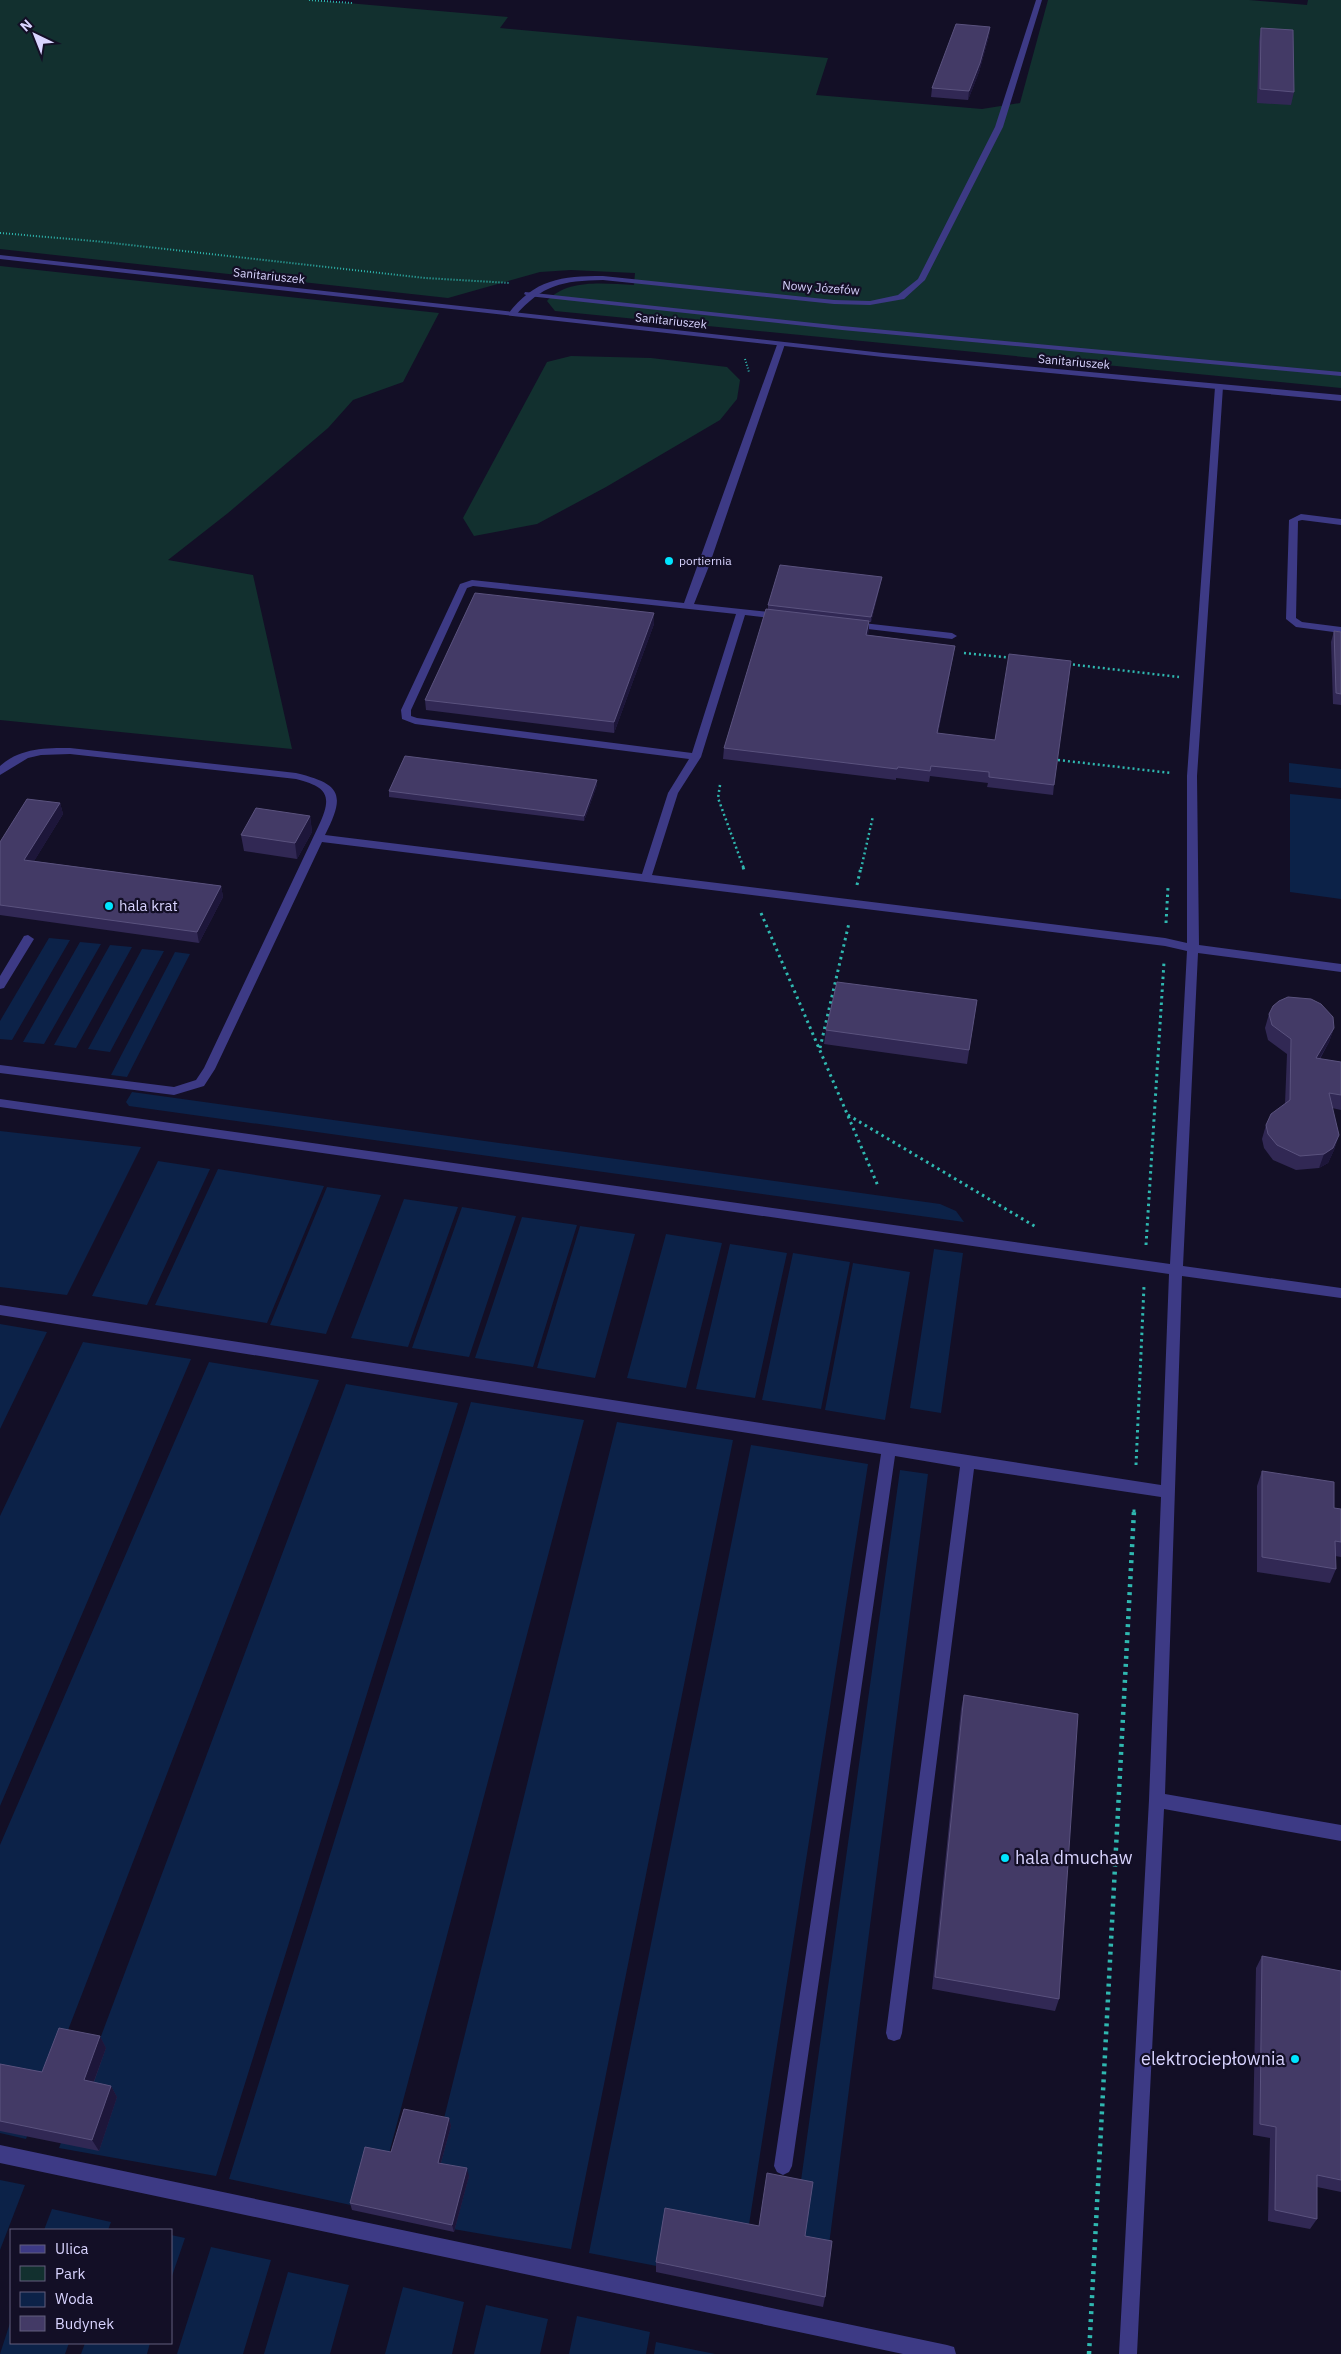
<svg xmlns="http://www.w3.org/2000/svg" width="1341" height="2354" font-family="'IBM Plex Sans',sans-serif">
	<style>
		.green { fill: #12302f }
		.water { fill: #0c2248 }
		.lines { fill: none; stroke-linecap: round; stroke-linejoin: round }
		.path-far3 { stroke: #2fb8b0; stroke-width: 2; stroke-dasharray: 1 2; stroke-linecap: butt }
		.path-far2 { stroke: #2fb8b0; stroke-width: 2.5; stroke-dasharray: 2 3; stroke-linecap: butt }
		.path-far1 { stroke: #2fb8b0; stroke-width: 3; stroke-dasharray: 2.5 4; stroke-linecap: butt }
		.path { stroke: #2fb8b0; stroke-width: 4.5; stroke-dasharray: 3 5; stroke-linecap: butt }
		.service { fill: #3d3a85; fill-rule: evenodd }
		.minor { fill: #3d3a85; fill-rule: evenodd }
		.tertiary { fill: #3d3a85; fill-rule: evenodd }
		.wall { fill: #312854 }
		.shaded-wall { fill: #1d163a }
		.building { fill: #433a66; stroke: #5a527e }
		.poi-dot { fill: #00e5ff; stroke: #130f26; stroke-width: 2 }
		.labels { text-anchor: middle; stroke-width: 4.5; stroke-linejoin: round; paint-order: stroke }
		.far-street-label { font-size: 12px; fill: #d9d4ff; stroke: #130f26 }
		.far-poi-label { font-size: 12px; fill: #d9d4ff; stroke: #130f26; text-anchor: start }
		.poi-label { font-size: 15px; fill: #d9d4ff; stroke: #130f26; text-anchor: start }
		.near-poi-label { font-size: 18px; fill: #d9d4ff; stroke: #130f26; text-anchor: start }
	</style>
	<rect width="100%" height="100%" fill="#130f26"/>
	<path class="green" d="M0,0H313L508,17L500,28L828,58L816,95L982,109L1020,103L1048,0H1249L1307,5L1308,0H1341V388L555,311L547,301C568,278 606,284 634,285L635,273L571,270L540,272L448,298L0,249Z
		M0,266L439,313L403,382L353,400L328,428L228,513L168,560L253,575L292,749L0,720Z
		M571,356L651,358L727,367L740,380L737,399L720,420L606,487L537,524L474,536L463,518L547,362Z"/>
	<path class="water" d="M1289,763L1341,769V788L1289,782Z
		M1290,794L1341,799V899L1290,892Z
		M49,938L70,940L12,1040L0,1039V1021Z
		M80,942L101,944L44,1044L23,1042Z
		M110,945L132,947L76,1048L54,1045Z
		M142,949L164,951L110,1052L88,1049Z
		M175,952L190,954L127,1077L111,1075Z
		M132,1092L940,1204L956,1211L964,1222L129,1106L126,1102Z
		M0,1131L141,1147L67,1295L0,1287Z
		M158,1161L210,1169L147,1305L92,1296Z
		M218,1169L324,1186L267,1323L155,1305Z
		M327,1187L381,1195L326,1334L270,1325Z
		M404,1199L458,1207L408,1347L351,1338Z
		M462,1207L516,1216L469,1357L412,1348Z
		M522,1217L577,1225L533,1367L475,1358Z
		M580,1226L635,1234L595,1378L537,1368Z
		M666,1234L722,1243L686,1388L627,1378Z
		M730,1244L787,1253L755,1398L696,1389Z
		M934,1249L963,1253L941,1413L910,1408Z
		M793,1253L850,1262L821,1409L762,1400Z
		M853,1263L910,1272L885,1420L825,1410Z
		M0,1324L47,1332L0,1429Z
		M83,1342L191,1359L0,1806V1516Z
		M209,1362L319,1380L26,2139L0,2133V1845Z
		M346,1384L458,1403L216,2176L59,2148Z
		M471,1402L584,1420L374,2210L229,2179Z
		M617,1422L733,1440L571,2249L418,2223Z
		M751,1445L868,1464L740,2282L589,2253Z
		M900,1470L928,1474L829,2245L793,2238Z
		M0,2180L25,2185L0,2250Z
		M52,2209L111,2222L108,2230H44Z
		M171,2235L185,2238L171,2279Z
		M211,2247L271,2260L243,2354H177Z
		M288,2272L349,2285L330,2354H264Z
		M403,2287L464,2302L452,2354H385Z
		M486,2305L548,2319L540,2354H474Z
		M577,2316L650,2332L646,2354H569Z
		M11,2320V2343H69L65,2354H0Z
		M656,2342L715,2354H654Z
		M85,2343H150L147,2354H81Z"/>
	<g class="lines">
		<path class="path-far3" d="M309,0L352,3
			M0,233L94,241L425,278L510,283
			M745,359L749,372"/>
		<path class="path-far2" d="M964,653L1013,658
			M1068,664L1179,677
			M1058,760L1171,773
			M720,785L718,798L744,869
			M861,869L873,816"/>
		<path class="path-far1" d="M743,867L744,870
			M857,885L861,867
			M761,913L878,1186
			M1166,923L1168,887
			M820,1048L849,923
			M848,1115L1036,1227
			M1146,1245L1164,962
			M1136,1465L1144,1286
			M1134,1512V1508"/>
		<path class="path" d="M1089,2354L1134,1511"/>
		<path class="service" d="M525,292L842,326L1341,372V376L842,330L528,296L524,294Z
			M778,342L785,344L709,566L694,604L779,613L784,616L779,619L745,615L701,757L678,793L652,875L1165,938L1187,943V776L1215,387L1219,384L1223,387L1197,776L1199,945L1341,964V972L1198,953L1183,1266L1341,1288V1298L1182,1276L1165,1794L1341,1825V1841L1164,1809L1137,2354H1119L1149,1800L1161,1497L974,1469L902,2033L900,2039L894,2041L888,2039L886,2033L960,1467L895,1456L792,2166L789,2172L783,2175L777,2172L774,2166L881,1454L0,1315V1305L1161,1485L1169,1274L0,1107V1099L1170,1264L1187,951L1165,946L322,842L215,1069L204,1086L174,1095L0,1073V1065L174,1087L196,1080L204,1068L319,825C333,795 327,787 296,779L70,754L41,755L28,758L0,775V766C20,748 45,748 70,748L296,773C341,784 346,794 325,835L642,874L668,793L689,759L415,724L402,719L401,710L460,584L472,580L684,603ZM473,586L736,614L692,753L417,718L411,716V710L467,588Z
			M1301,514L1341,519V525L1302,520L1298,521L1296,618L1302,622L1341,627V633L1296,627L1286,619L1289,520Z
			M854,622L952,633L957,636L952,639L851,627V623Z
			M28,935L34,939L4,988L0,989V976L24,936Z
			M0,2145L947,2345L954,2347L956,2354H903L0,2163Z"/>
		<path class="minor" d="M1036,0H1042L1003,127L925,280L904,299L870,305L834,304L603,280C562,281 543,284 515,316L508,314C535,279 561,276 603,276L834,300L870,301L898,295L918,279L995,127Z"/>
		<path class="tertiary" d="M0,255L883,353L1341,395V401L883,357L0,259Z"/>
	</g>
	<path class="wall" d="M990,27L989,36L979,72L968,100L931,97L932,88Z
		M1261,28L1294,92L1291,105L1257,103L1259,41Z
		M882,577L881,582L871,622H869L868,635L955,646L953,657L938,733L1054,785L1053,795L987,787L988,783L930,776L929,782L896,778V780L723,759L724,748L768,609V605Z
		M654,613V624L614,733L426,710L425,700Z
		M1334,631L1341,632V705L1333,704L1331,642Z
		M597,785L584,821L389,797V791Z
		M60,803L63,814L34,861L221,886L223,897L199,943L0,915V842Z
		M310,816L312,832L297,859L244,851L241,835Z
		M977,1000L967,1064L824,1044L826,1030Z
		M1269,1014L1334,1028L1329,1042L1320,1059L1341,1062V1110L1332,1108L1339,1135L1334,1150L1328,1163L1319,1168L1296,1170L1273,1160L1264,1148L1262,1139L1266,1125L1285,1104L1287,1054L1268,1040L1265,1028Z
		M1262,1471L1334,1508L1341,1509V1557L1335,1556L1336,1569L1330,1583L1257,1572V1486Z
		M964,1695L1059,1999L1055,2011L932,1989L961,1709Z
		M1262,1956L1341,1971V2192L1317,2187V2219L1310,2229L1268,2221L1270,2138L1253,2135L1256,1968Z
		M100,2036L106,2048L94,2082L111,2086L117,2097L99,2151L0,2131V2064L42,2072Z
		M449,2118L451,2126L441,2163L469,2176L454,2232L352,2210L350,2203L391,2152Z
		M805,2236L825,2297L823,2307L656,2272V2262Z"/>
	<path class="shaded-wall" d="M990,27L989,36L979,72L968,100L969,91Z
		M882,577L881,582L871,622V617Z
		M654,613V624L614,733V722Z
		M869,621V631L865,646L866,635Z
		M955,646L953,657L936,744L937,733Z
		M597,780V785L584,821V816Z
		M60,803L63,814L28,871L24,860Z
		M310,816L312,832L297,859L295,843Z
		M221,886L223,897L199,943L197,932Z
		M1334,1028L1329,1042L1311,1073L1316,1058Z
		M1339,1135L1334,1150L1328,1163L1319,1168L1324,1154Z
		M100,2036L106,2048L90,2092L84,2080Z
		M111,2086L117,2097L99,2151L92,2140Z
		M449,2118L451,2126L439,2170L438,2163Z
		M467,2168L469,2176L454,2232L452,2225Z"/>
	<path class="building" d="M956,24L990,27L980,63L969,91L932,88Z
		M1261,28L1293,30L1294,92L1260,89Z
		M780,565L882,577L871,617L768,605Z
		M475,593L654,613L614,722L425,700Z
		M766,609L869,621L866,635L955,646L937,733L995,740L1009,654L1071,661L1054,785L989,777V772L931,766L930,771L898,767L897,769L724,748Z
		M1334,631L1341,632V694L1336,693Z
		M405,756L597,780L584,816L389,791Z
		M27,799L60,803L24,860L221,886L197,932L0,905V842Z
		M256,808L310,816L295,843L241,835Z
		M837,982L977,1000L969,1050L826,1030Z
		M1288,997L1311,999L1321,1004L1333,1017L1334,1028L1316,1058L1341,1062V1095L1329,1093L1339,1135L1333,1148L1324,1154L1300,1156L1277,1145L1268,1134L1266,1125L1271,1114L1290,1100L1291,1039L1272,1025L1269,1014L1273,1006L1279,1001Z
		M1262,1471L1334,1482V1508L1341,1509V1542L1335,1541L1336,1569L1262,1557Z
		M964,1695L1078,1714L1059,1999L935,1977Z
		M1262,1956L1341,1971V2180L1317,2175V2219L1275,2210L1276,2127L1260,2124Z
		M59,2028L100,2036L84,2080L111,2086L92,2140L0,2121V2064L42,2072Z
		M404,2109L449,2118L438,2163L467,2168L452,2225L350,2203L365,2147L391,2152Z
		M767,2173L813,2182L805,2236L832,2241L825,2297L656,2262L665,2208L759,2226Z"/>
	<g class="poi-dot">
		<circle cx="669" cy="561" r="5"/>
		<circle cx="109" cy="906" r="5"/>
		<circle cx="1005" cy="1858" r="5"/>
		<circle cx="1295" cy="2059" r="5"/>
	</g>
	<g class="labels">
		<g class="far-street-label">
			<text transform="translate(269 276) rotate(6)" y="4">Sanitariuszek</text>
			<text transform="translate(821 288) rotate(4)" y="4">Nowy Józefów</text>
			<text transform="translate(671 321) rotate(6)" y="4">Sanitariuszek</text>
			<text transform="translate(1074 362) rotate(5)" y="4">Sanitariuszek</text>
		</g>
		<g class="far-poi-label">
			<text x="679" y="565">portiernia</text>
		</g>
		<g class="poi-label">
			<text x="119" y="911">hala krat</text>
		</g>
		<g class="near-poi-label">
			<text x="1015" y="1864">hala dmuchaw</text>
			<text x="1285" y="2065" text-anchor="end">elektrociepłownia</text>
		</g>
	</g>
	<rect x="10" y="2229" width="162" height="115" fill="#130f26" stroke="#625e7d"/>
	<rect x="20" y="2245" width="25" height="8" fill="#3d3a85" stroke="#625e7d"/>
	<text x="55" y="2254" font-size="15" fill="#d9d4ff">Ulica</text>
	<rect x="20" y="2266" width="25" height="15" fill="#12302f" stroke="#625e7d"/>
	<text x="55" y="2279" font-size="15" fill="#d9d4ff">Park</text>
	<rect x="20" y="2292" width="25" height="15" fill="#0c2248" stroke="#625e7d"/>
	<text x="55" y="2304" font-size="15" fill="#d9d4ff">Woda</text>
	<rect x="20" y="2316" width="25" height="15" fill="#433a66" stroke="#625e7d"/>
	<text x="55" y="2329" font-size="15" fill="#d9d4ff">Budynek</text>
	<g transform="translate(35 35) rotate(317)" stroke="#130f26" stroke-width="4" paint-order="stroke">
	<path d="M0-4L9 19L0 12L-9 19Z" fill="#d9d4ff"/>
	<text y="-8" font-size="14" font-weight="bold" text-anchor="middle" fill="#d9d4ff">N</text>
	</g>
</svg>
